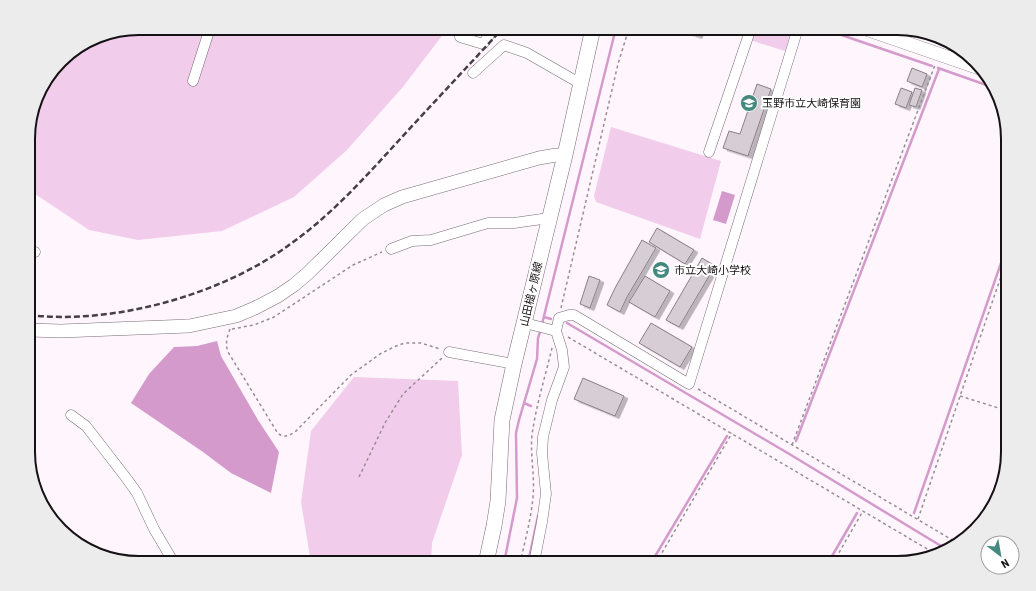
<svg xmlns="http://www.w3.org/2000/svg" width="1036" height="591" font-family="'Roboto Condensed','Noto Sans JP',sans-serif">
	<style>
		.green { fill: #f2cceb }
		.water { fill: #d49acb }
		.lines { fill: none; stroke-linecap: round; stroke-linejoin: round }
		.stream { stroke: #d49acb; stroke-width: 2.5 }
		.building { fill: #d7cdd5; stroke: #897f87; filter: url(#shadow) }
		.minor-casing { stroke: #766d74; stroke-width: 11 }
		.tertiary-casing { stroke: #766d74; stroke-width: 14 }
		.secondary-casing { stroke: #766d74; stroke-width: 16 }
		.path { stroke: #958f94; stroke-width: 1.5; stroke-dasharray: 3 3; stroke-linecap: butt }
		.minor { stroke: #fff; stroke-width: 10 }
		.tertiary { stroke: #fff; stroke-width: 13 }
		.secondary { stroke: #fff; stroke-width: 15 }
		.rail { stroke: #454043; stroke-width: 2.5; stroke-dasharray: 6 3; stroke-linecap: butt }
		.labels { text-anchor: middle; stroke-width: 4; stroke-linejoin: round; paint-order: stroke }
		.poi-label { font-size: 11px; fill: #151114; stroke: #fff; text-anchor: start }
		.street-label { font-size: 11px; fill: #151114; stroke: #fff }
		.rim { fill: none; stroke: #151114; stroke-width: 2 }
	</style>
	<defs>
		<filter id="shadow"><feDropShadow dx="4" dy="2.5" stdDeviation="0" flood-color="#0004"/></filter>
	</defs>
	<rect width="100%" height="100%" fill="#fff6fd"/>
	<path class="green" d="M139,28H448L402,88L346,151L294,197L222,231L138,240L89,230L29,190V125L40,90L66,56L97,36Z
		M754,28H792L785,51L750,40Z
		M611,127L721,161L700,239L596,202L594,196Z
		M354,377L458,381L462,455L432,543L431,563H311L301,502L311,431Z"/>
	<path class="water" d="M722,191L735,195L726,224L713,220Z
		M217,341L221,356L258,420L279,452L271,493L231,473L203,452L131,403L149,374L174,347L197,346Z"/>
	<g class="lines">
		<path class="stream" d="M821,28L932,66
			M938,68L992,87
			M544,317L551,319
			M567,323L791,455L946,549
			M542,324L616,28
			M524,403L531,406
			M796,441L939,69
			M914,513L1008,243
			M504,563L517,498L516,433L519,420L537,359L538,338L541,329
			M528,563L538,516
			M651,563L727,436
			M828,563L857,513"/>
	</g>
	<path class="building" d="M675,28H701L698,36Z
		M912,68L927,74L922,87L907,81Z
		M757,84L771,89L748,156L723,148L729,131L740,134Z
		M901,88L912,92L906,108L895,104Z
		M915,88L922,90L916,107L909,105Z
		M657,228L694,250L685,264L649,242Z
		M642,240L656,248L627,297L620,312L607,305L615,288Z
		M702,258L715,266L679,327L666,320Z
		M589,276L600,280L590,308L580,304Z
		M645,276L670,291L655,317L629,302Z
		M651,323L692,347L680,367L639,343Z
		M583,378L624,396L615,416L574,399Z"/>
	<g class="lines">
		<g class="minor-casing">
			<path id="minor" d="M460,37L483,44L494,28
				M473,73L504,45L527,53L581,84
				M193,81L210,28
				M709,152L751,28
				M391,249L412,241L431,240L488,223H514L549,218
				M29,251L35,252
				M525,323L556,331
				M449,352L514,364
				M71,415L86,426L127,479L137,493L154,529L174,563
				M534,563L542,522L546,494L542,453L543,437L552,400L564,367L562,350L556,331L559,318L569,315H574L689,384L798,28"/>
		</g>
		<g class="tertiary-casing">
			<path id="tertiary" d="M863,28L979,68
				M29,330L61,331L189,326L236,316L255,308L278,296L294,285L307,274L363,219L384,205L402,197L539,158L556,155H565"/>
		</g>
		<g class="secondary-casing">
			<path id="secondary" d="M486,563L494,526L498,501L502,420L514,364L565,155L593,28"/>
		</g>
		<path class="path" d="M1001,276L1008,278
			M561,308L618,64L629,28
			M230,329C227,337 225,344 228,352L277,432C283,439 288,436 295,432L351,375L380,354L396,346L405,343H421L440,349
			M232,329L254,325L274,317L353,265L382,252
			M568,337L934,553
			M698,389L959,544
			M960,396L1008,411
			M792,445L935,65
			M359,477L385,423L403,394L442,358
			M918,519L1008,256
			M520,563C525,541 531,519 533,497C535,476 530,456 532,435C536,406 545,377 552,348
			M656,563L732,433
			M833,563L863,511"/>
		<use href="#minor" class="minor"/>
		<use href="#tertiary" class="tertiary"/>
		<use href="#secondary" class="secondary"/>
		<path class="rail" d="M29,315C113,325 221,295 289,245C332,215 367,175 402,137C436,100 470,64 503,28"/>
	</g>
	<defs>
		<g id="school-disc" transform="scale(0.9)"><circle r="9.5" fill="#44897e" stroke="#fff"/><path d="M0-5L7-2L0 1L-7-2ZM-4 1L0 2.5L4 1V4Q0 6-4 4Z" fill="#fff"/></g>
	</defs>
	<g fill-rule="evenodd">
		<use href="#school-disc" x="749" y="103"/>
		<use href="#school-disc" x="661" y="270"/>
	</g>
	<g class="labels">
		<g class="poi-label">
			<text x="762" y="107">玉野市立大崎保育園</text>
			<text x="674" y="274">市立大崎小学校</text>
		</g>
		<g class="street-label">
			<text transform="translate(531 294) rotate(-77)" y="4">山田槌ヶ原線</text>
		</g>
	</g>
	<path d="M0 0H1036V591H0ZM139 35H897A104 104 0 0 1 1001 139V452A104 104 0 0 1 897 556H139A104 104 0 0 1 35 452V139A104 104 0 0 1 139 35Z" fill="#ececec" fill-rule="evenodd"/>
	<path class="rim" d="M139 35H897A104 104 0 0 1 1001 139V452A104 104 0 0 1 897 556H139A104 104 0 0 1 35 452V139A104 104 0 0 1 139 35Z"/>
	<g transform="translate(1000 555) rotate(149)"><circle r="19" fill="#ffffff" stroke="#a1a0a1"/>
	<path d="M0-3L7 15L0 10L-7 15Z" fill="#44897e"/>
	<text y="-6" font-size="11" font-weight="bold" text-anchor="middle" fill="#151114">N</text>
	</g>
</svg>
